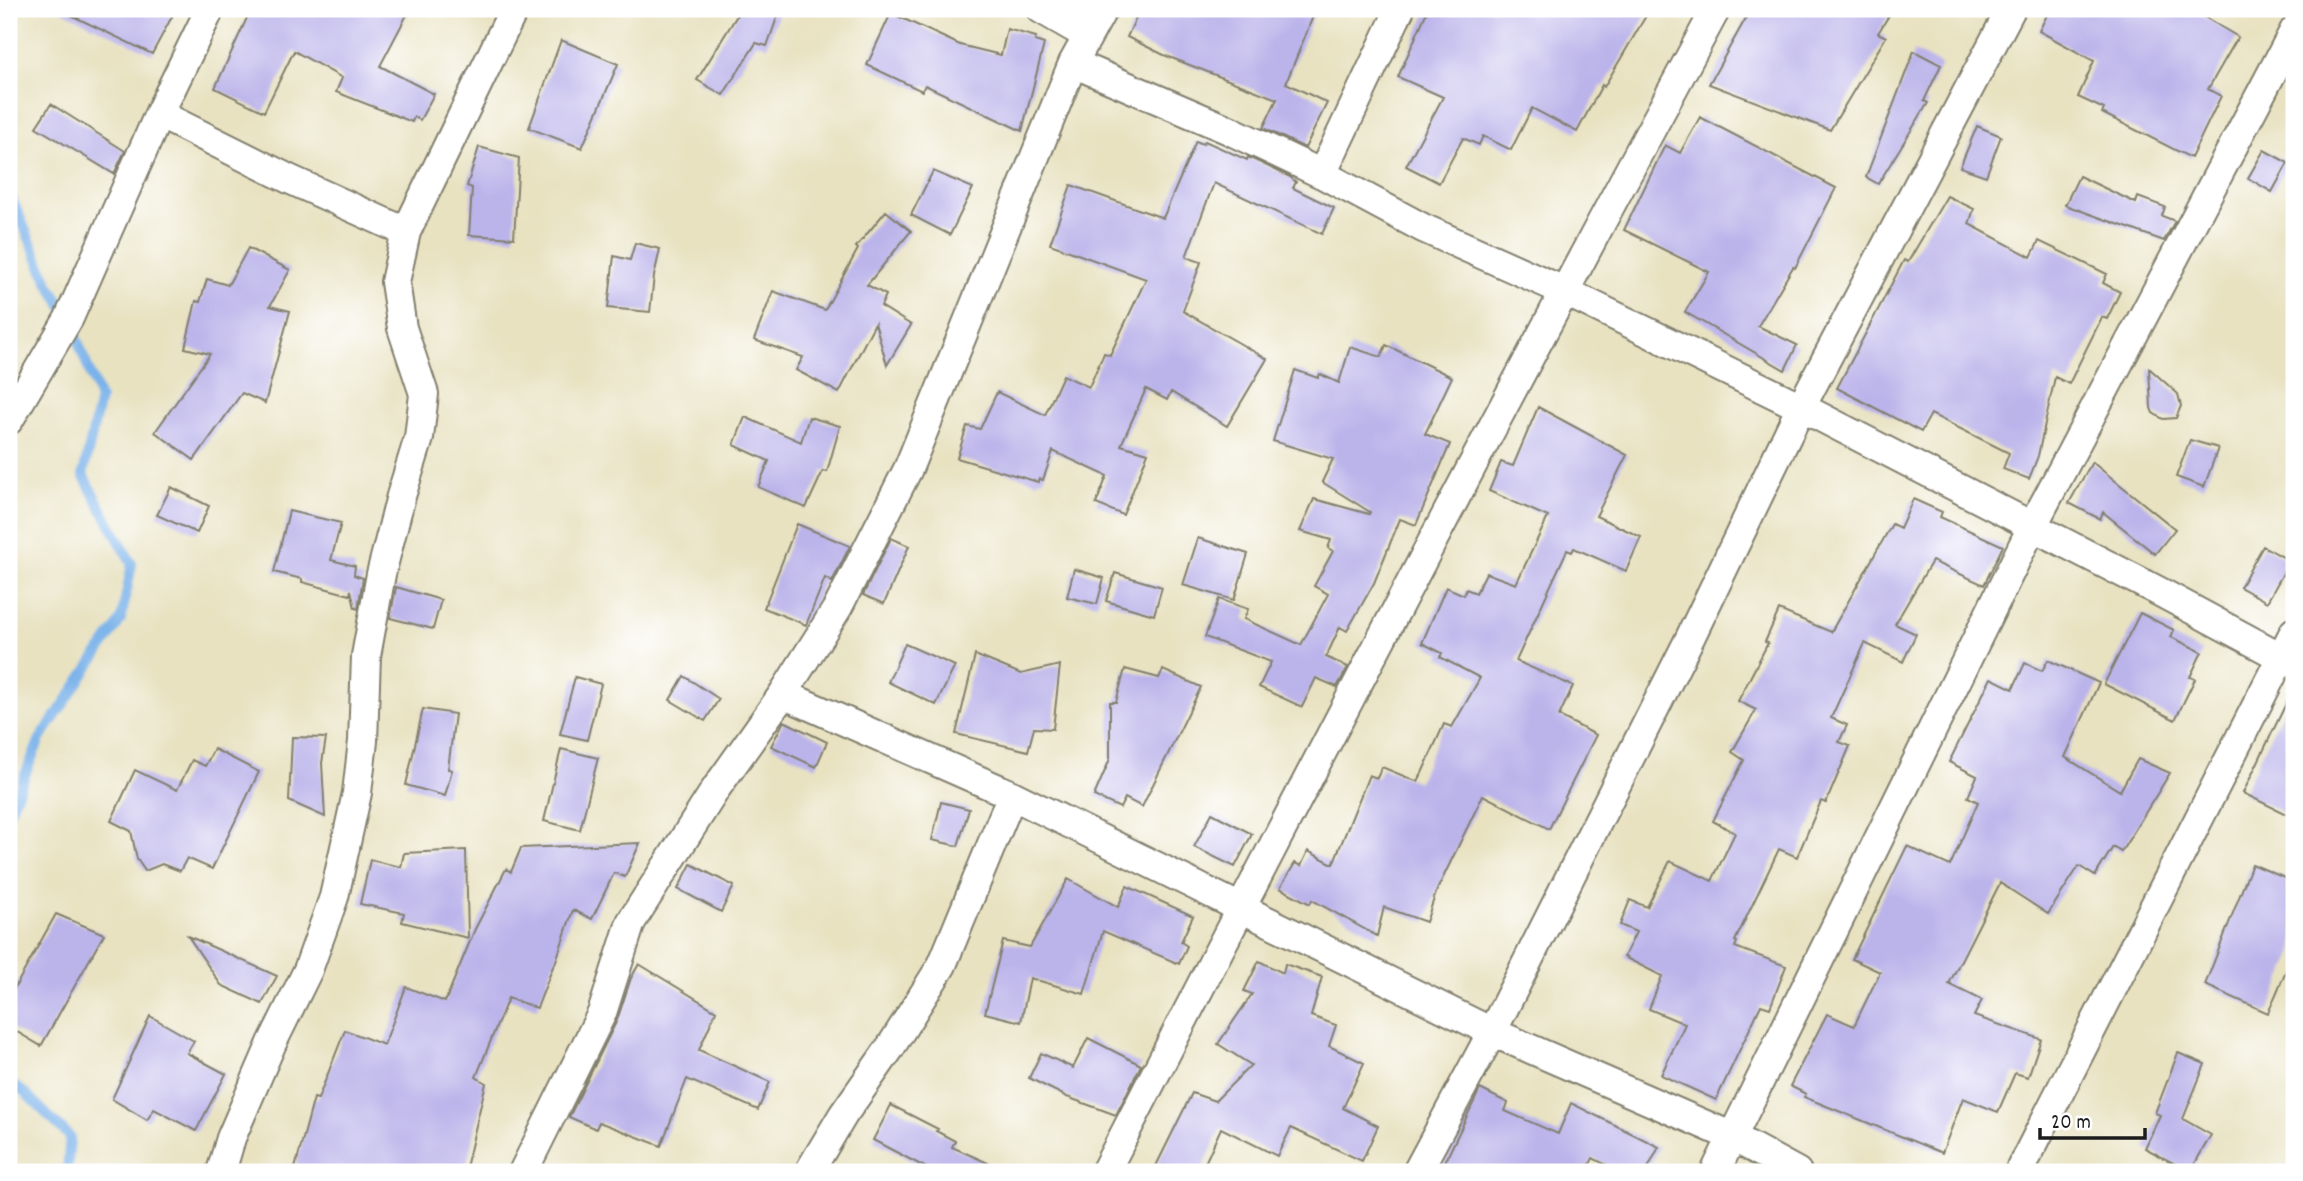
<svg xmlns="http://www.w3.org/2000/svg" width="2303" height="1181" font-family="Dekko,sans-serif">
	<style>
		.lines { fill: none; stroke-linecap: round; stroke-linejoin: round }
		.stream { stroke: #7ab2ea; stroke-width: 10 }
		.building { fill: #bbb4ea }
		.street-casing { stroke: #827f6e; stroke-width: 32 }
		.street { stroke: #fff; stroke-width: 28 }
	</style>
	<rect width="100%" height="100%" fill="#fff"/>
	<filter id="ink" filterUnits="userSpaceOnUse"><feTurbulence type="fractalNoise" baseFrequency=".0143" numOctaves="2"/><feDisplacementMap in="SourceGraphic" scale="14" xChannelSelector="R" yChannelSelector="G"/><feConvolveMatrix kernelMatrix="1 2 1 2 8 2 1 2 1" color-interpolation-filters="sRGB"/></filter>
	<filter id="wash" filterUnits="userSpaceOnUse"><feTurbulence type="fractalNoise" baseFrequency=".00686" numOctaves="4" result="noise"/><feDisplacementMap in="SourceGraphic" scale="28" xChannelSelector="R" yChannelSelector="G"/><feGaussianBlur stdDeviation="1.57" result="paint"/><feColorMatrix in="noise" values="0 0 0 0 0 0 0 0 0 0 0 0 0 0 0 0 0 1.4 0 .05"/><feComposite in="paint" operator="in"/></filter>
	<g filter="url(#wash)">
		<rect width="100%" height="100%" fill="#e8e2c1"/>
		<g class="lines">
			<path class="stream" d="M9,192L48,282L69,318L100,399L83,475L132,564L121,620L40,739L9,813
				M9,1082L25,1093L70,1137L67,1172"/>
		</g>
		<g id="blocks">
			<path class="building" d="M58,9H176L152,54Z
				M251,9H410L380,66L434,94L420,120L414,117L412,122L336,92L342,78L294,51L264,112L215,88Z
				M741,9H780L767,46L756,43L723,95L697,80Z
				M1140,9H1316L1286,83L1327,103L1305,148L1263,128L1277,99L1164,55L1127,37Z
				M1428,9H1650L1604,87L1602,85L1577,132L1532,108L1511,150L1483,136L1479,145L1463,138L1439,183L1406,166L1443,97L1398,77Z
				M1751,9H1893L1878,33L1886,37L1830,130L1709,84Z
				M2050,9H2191L2238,37L2208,89L2221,96L2191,158L2102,113L2104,109L2078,97L2094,61L2039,31Z
				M891,13L960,45L1001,55L1007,29L1036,37L1035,41L1044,44L1022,131L925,85L922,91L867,65Z
				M561,40L618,64L582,148L529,128Z
				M1914,51L1941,65L1924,101L1928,103L1878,184L1866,177Z
				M51,104L125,151L114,174L36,127Z
				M1700,117L1836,188L1795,268L1793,267L1758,326L1797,345L1785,370L1685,312L1709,272L1624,230L1665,145L1680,153Z
				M1977,126L2001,136L1986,176L1960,167Z
				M1196,141L1203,144L1205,141L1247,160L1248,157L1290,177L1296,182L1293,188L1334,208L1322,234L1214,183L1186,257L1201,262L1183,311L1267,359L1227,426L1171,392L1167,400L1146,389L1121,445L1148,453L1123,515L1096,504L1107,476L1053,451L1043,480L1039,479L1038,482L957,458L967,426L980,429L997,392L1045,415L1063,375L1089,387L1104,353L1110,355L1146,279L1050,244L1071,185L1163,218Z
				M479,147L519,158L514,238L469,235L472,188L467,186Z
				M2264,150L2288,163L2272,192L2248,178Z
				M933,171L973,188L950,235L911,215Z
				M2079,176L2136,203L2138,197L2165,207L2162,216L2175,221L2164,241L2065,205Z
				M1947,196L1974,209L1969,224L2031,257L2039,241L2107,274L2103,283L2120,292L2107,319L2102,317L2069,384L2055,377L2038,456L2029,479L2003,469L2009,453L1931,414L1921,432L1837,388L1904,260L1908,262Z
				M886,211L911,231L867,285L886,295L881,306L911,325L887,365L875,323L839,393L796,370L803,357L754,340L773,291L825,310L858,249L856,247Z
				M635,243L660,249L654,276L650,312L608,308L614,256L630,260Z
				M248,248L290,270L270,306L290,311L265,403L242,393L194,460L155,432L210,354L185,348L196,301L200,302L207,279L228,285Z
				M1386,345L1452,377L1425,434L1450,444L1416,525L1400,519L1374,583L1347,631L1340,627L1326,657L1348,667L1337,687L1316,678L1302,707L1259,687L1271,662L1205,637L1219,599L1248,609L1244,619L1301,645L1328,594L1314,586L1333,551L1328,548L1331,540L1300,531L1314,499L1369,514L1370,512L1322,482L1333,459L1273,441L1295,370L1318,378L1320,374L1339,383L1350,347L1381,357Z
				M2149,368L2178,394L2181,406L2176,418L2163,419L2153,413L2151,408Z
				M1538,407L1627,455L1596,516L1641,537L1626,571L1574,548L1572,552L1567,550L1516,661L1573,686L1559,716L1596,735L1549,829L1483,795L1437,890L1426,922L1384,907L1377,936L1312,900L1310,904L1280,888L1295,863L1301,866L1308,851L1333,864L1369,775L1377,778L1382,767L1418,782L1444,724L1452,727L1480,678L1440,657L1442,653L1422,643L1446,587L1464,595L1466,589L1476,593L1486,573L1516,584L1548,517L1489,491L1501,462L1513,466Z
				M745,417L801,442L809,417L840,426L827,472L823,471L806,508L758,487L769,461L734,445Z
				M2190,440L2218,448L2204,487L2176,477Z
				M2092,462L2175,529L2155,554L2103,512L2100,519L2069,503Z
				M171,487L209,506L197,533L157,515Z
				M1913,499L1942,512L1940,517L2003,546L1984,585L1932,561L1895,624L1916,634L1903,662L1865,643L1831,718L1847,725L1839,742L1850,746L1826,803L1821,801L1797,857L1779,849L1735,941L1737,942L1735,947L1786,966L1770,1008L1761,1005L1716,1100L1661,1075L1685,1024L1649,1009L1662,976L1624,957L1636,932L1620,925L1630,900L1647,907L1670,861L1712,881L1735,833L1713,821L1744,760L1732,752L1756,710L1738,701L1768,643L1765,642L1779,610L1831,632L1892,524L1900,528Z
				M289,511L341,523L331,560L355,566L354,575L363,578L358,609L355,608L351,590L350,595L302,582V579L274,572Z
				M797,524L850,546L832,582L825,578L806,625L764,608Z
				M891,538L909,546L884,604L863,595Z
				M1198,538L1248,554L1234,600L1183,585Z
				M2263,546L2290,561L2267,602L2240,587Z
				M1074,569L1104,578L1097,604L1067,597Z
				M1115,573L1162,587L1154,615L1106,601Z
				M396,587L441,600L433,629L390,618Z
				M2140,613L2174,630L2171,637L2202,652L2190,677L2195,679L2175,720L2104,684Z
				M905,644L955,666L936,705L888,682Z
				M975,655L1021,674L1060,665L1053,729L1034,728L1028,751L956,734Z
				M2048,660L2099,683L2065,757L2120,791L2138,759L2170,773L2121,852L2113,847L2095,876L2079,866L2048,914L2000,883L1949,984L1982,1000L1974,1016L2041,1039L2028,1077L2015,1073L1998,1112L1963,1098L1942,1153L1804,1097L1806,1094L1790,1086L1827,1014L1854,1026L1880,972L1852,959L1907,846L1950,866L1978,802L1968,797L1977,776L1949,762L1991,678L2013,689L2025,663L2042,671Z
				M1125,669L1159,678L1163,670L1201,687L1142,807L1125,798L1120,808L1094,796L1110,759V702H1116Z
				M684,676L719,699L705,721L670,700Z
				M575,677L601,684L587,740L560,734Z
				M2294,687V818L2243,793Z
				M423,709L455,714L448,769L452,770L445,796L406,785Z
				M784,721L827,742L816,767L771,746Z
				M292,737L326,738L322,763L325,817L289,801Z
				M214,749L259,772L212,869L187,858L180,871L162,864L145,871L137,859L131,831L111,821L135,770L177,790L192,760L205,766Z
				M561,749L598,758L580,830L544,821Z
				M941,802L969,809L958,846L932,840Z
				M1212,813L1252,834L1235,867L1194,847Z
				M640,843L625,877L614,873L592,919L573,910L555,964H554L537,1008L508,998L476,1077L486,1083L465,1172H294L314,1098L318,1099L345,1030L384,1045L406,987L445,1002L475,929L506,869L511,872L521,848Z
				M466,850L468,938L402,922L404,913L360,904L370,860L401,867L404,853Z
				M691,864L734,886L721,912L678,889Z
				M2252,864L2294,882V952L2268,1013L2205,985Z
				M1068,879L1118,907L1127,886L1193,916L1181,942L1187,946L1179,964L1103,931L1084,994L1030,978L1021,1022L985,1013L1003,941L1030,947Z
				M56,914L104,934L41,1046L9,1027V998Z
				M188,936L277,976L262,1004L221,985Z
				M1259,961L1283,973L1285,964L1322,977L1311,1016L1336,1025L1329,1046L1364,1063L1343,1108L1378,1126L1362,1161L1291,1128L1277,1156L1221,1128L1201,1172H1153L1192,1093L1215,1101L1251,1065L1218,1044L1252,994L1244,991Z
				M639,964L716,1011L699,1050L770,1082L758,1110L687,1079L661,1146L599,1122L596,1129L569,1117L617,1020L631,978Z
				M150,1016L194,1041L187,1053L226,1074L196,1131L154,1109L147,1120L112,1099Z
				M1088,1038L1141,1065L1116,1115L1067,1097L1029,1078L1041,1053L1073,1068Z
				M2178,1053L2205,1064L2183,1119L2211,1135L2190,1172L2145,1148L2160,1115L2155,1113Z
				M1480,1089L1508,1103L1505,1111L1558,1134L1571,1103L1659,1147L1646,1172H1620L1593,1158L1586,1172H1440Z
				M891,1105L938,1129L936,1131L955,1141L952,1147L1008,1172H934L873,1140Z"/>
		</g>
	</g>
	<g filter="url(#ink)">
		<use href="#blocks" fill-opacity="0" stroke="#827f6e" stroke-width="2"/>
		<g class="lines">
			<g class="street-casing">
				<path id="street" d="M1041,9L1088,36
					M1073,63L1229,130L1322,174L1423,228L1564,291L1801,407L2160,592L2294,664
					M159,114L289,179L406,232
					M1322,174L1400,9
					M9,420L69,318L159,114L210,9
					M783,694L1012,795L1492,1032L1733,1137L1797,1172
					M221,1172L231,1138L272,1043L308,970L334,897L357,793L363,741L366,656L381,574L401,496L419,438L424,394L402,328L395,282L406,232L514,9
					M523,1172L602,1013L631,922L717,787L783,694L838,607L908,469L1073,63L1103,9
					M809,1172L843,1115L890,1048L942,965L1012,795
					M1105,1172C1305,782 1508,394 1716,9
					M1417,1172L1492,1032L1689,640L1801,407L2011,9
					M1715,1172L2032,527L2294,31
					M2019,1172L2294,632"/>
			</g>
			<use href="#street" class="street"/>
		</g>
	</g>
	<rect width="2303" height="1181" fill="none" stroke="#fff" stroke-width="35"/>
	<path d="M2040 1128v10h105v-10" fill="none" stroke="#1c1c1c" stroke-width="3.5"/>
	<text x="2051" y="1128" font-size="21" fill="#1c1c1c" stroke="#ffffff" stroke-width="5" paint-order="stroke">20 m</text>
</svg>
